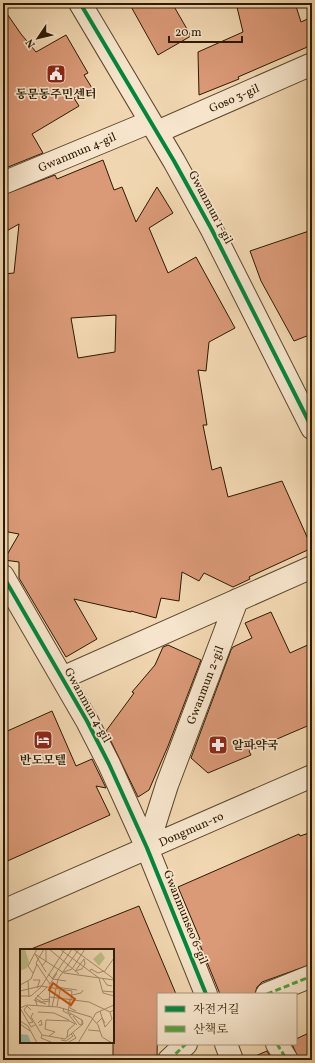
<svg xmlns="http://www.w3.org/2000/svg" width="315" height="1063" font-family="Vollkorn,'Noto Serif KR',serif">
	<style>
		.building { fill: #da9977; stroke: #2c1a00; fill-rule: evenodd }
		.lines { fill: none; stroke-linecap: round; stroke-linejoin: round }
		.minor-casing { stroke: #5d492c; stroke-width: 24 }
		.minor { stroke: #f6e5cc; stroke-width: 22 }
		.quiet { stroke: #51a13c; stroke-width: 3; stroke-dasharray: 6 3; stroke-linecap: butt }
		.cycleway-casing { stroke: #f6e5cc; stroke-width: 6 }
		.cycleway { stroke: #00873e; stroke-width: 4 }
		.labels { text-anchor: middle; stroke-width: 3.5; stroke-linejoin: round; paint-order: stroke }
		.poi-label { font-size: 12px; font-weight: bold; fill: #2c1a00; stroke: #f6e5cc }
		.street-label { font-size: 12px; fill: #2c1a00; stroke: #f6e5cc }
		.inset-road { fill: none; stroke: #a28b6a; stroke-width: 1 }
		.view { fill: #cc500a; fill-opacity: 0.15; stroke: #cc500a; stroke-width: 2 }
		.inset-edge { fill: none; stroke: #2c1a00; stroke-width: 2 }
	</style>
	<rect width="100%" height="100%" fill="#f1d7b1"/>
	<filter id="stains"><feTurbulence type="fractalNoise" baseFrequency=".005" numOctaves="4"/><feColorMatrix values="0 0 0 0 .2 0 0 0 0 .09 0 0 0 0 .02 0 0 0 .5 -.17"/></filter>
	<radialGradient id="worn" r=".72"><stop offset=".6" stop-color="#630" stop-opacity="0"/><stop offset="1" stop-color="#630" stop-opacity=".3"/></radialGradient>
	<path class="building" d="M129,3H172L191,36L158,55Z
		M236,3H295L301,22L312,17V45L238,77L239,79L199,95L198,52L243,32Z
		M3,8L21,34L36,52L66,35L88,73L84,75L92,88L74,98L79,106L32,134L43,153L3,169Z
		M103,160L114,190L122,187L136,222L157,187L173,213L149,228L168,273L196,257L235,328L209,342L206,371L198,370L207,425H203L212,470L221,467L228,497L282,481L312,548L249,577L250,579L233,587L204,573L199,581L182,572L179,601L161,598L156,618L131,611V612L74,599L97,639L66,657L19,578V562L4,560L19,534L3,531V274L14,273L19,224L3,233V195L55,175L57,179ZM116,315L115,352L78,358L71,318Z
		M312,230V334L294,341L261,281L250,251Z
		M271,612L290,653L312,643V724L249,751L251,755L208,773L191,758L231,650L233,647L252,638L245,623Z
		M168,645L201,660L168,746L149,790L138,797L106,731L134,693L132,692L155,665L163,647Z
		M52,711L76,766L92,759L106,788L96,786L110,815L3,863V733Z
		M312,832V964L262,982L257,987L255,994H220L198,940L200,939L178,887L299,834L300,836Z
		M139,906L176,994H158L157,1060H113V950L31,949Z
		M311,1032L312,1060H299L292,1044H296V1039Z
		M267,1051L272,1060H246Z"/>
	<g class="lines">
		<g class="minor-casing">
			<path id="minor" d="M80,3L174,161L212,230L312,428
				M157,132L312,64
				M3,183L150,122
				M3,576L87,721L109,764L147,848L206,994
				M62,678L312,567
				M147,848L167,785L237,600
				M3,911L312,776
				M267,994L312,976
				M226,1044L232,1060
				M277,1044L287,1060
				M169,1060L186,1044"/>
		</g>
		<use href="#minor" class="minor"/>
		<path class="quiet" d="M267,994L312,976
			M277,1044L287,1060
			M169,1060L186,1044"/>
		<g class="cycleway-casing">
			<path id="cycleway" d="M80,3L174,161L212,230L312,428
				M3,576L87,721L109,764L147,848L206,994"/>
		</g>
		<use href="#cycleway" class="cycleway"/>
	</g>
	<defs>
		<g id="civic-square" transform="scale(1)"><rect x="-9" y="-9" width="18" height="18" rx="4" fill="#8f2418" stroke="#f6e5cc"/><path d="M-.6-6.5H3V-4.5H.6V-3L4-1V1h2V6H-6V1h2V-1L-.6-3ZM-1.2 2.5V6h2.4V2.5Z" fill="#fff"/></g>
		<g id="hotel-square" transform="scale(1)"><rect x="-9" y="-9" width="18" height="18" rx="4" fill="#8f2418" stroke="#f6e5cc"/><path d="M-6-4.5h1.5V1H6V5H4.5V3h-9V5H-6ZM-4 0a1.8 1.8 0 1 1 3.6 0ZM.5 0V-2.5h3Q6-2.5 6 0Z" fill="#fff"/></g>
		<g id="pharmacy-square" transform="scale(1)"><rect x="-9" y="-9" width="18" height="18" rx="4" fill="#8f2418" stroke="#f6e5cc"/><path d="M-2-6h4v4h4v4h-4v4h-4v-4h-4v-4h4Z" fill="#fff"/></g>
	</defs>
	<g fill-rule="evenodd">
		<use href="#civic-square" x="56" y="74"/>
		<use href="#hotel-square" x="43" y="740"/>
		<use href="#pharmacy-square" x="218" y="745"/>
	</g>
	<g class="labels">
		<g class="poi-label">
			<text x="56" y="98">동문동주민센터</text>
			<text x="232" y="749" text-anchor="start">알파약국</text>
			<text x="43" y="764">반도모텔</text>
		</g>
		<g class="street-label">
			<text transform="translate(234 98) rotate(-24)" y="4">Goso 3-gil</text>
			<text transform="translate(77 152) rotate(-23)" y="4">Gwanmun 4-gil</text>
			<text transform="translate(211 207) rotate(62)" y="4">Gwanmun 1-gil</text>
			<text transform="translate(205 685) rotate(-69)" y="4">Gwanmun 2-gil</text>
			<text transform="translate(88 705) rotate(61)" y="4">Gwanmun 4-gil</text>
			<text transform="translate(191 829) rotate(-24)" y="4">Dongmun-ro</text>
			<text transform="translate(186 917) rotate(68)" y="4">Gwanmunseo 6-gil</text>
		</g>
	</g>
	<g transform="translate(20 949)">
		<rect width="94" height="94" fill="#f1d7b1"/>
		<path d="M0,0H5L9,13L7,19L0,22ZM81,3L85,9L79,17L73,10Z" fill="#bebd89"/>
		<path d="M0,85L8,86L11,94H0Z" fill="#9bbaa9"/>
		<path class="inset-road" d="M24,0L16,14L30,35L29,57M29,0L59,25M53,0L94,30M41,1L79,29L83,44L94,47M15,5L44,24L94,31M15,5L26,23M22,17L26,12V0M56,21L64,10M55,22L62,20L65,15L64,10M70,22L71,20L78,24L84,22M44,23L52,20L65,0M84,23L94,9M13,24L8,17L17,0M28,25L33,30L46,32M32,30L52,0M83,30L87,36L92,37M13,31H20L17,39M8,32L9,48M30,35L37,24M0,36L11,30L17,15M36,38L57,41M0,42L21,37L52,42L51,51M82,42L94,43M17,46L23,51L30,50M52,46L61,44L63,41M0,47H11L21,38L45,0M30,48L69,53L90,63L94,61M15,49L22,53L30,52M14,51L26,55M50,52V59L56,62M17,56L15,50L27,38M37,57L40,41M32,58L38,30L59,0M0,59L7,56L38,58L71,68L78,76L82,88L92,94M0,59L11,78L15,76M44,59L43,62L51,66M80,62L85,78L92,70L90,63M18,63L34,64L49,71M13,64L11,68L22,86L45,90L63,75L62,71L48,63L50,51M49,66L57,76M53,67L60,76L62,75V71M0,72L8,77L17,94M9,74L13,73L4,61L7,57L11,61M18,74L21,71L22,76H19M77,74L82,69L85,74M0,75L10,82M68,81L80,82M22,86L21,89L31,93M29,87L35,83L25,80L26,71L50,72L55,75L48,81L47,88M41,91L46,92L53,87L51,85M47,94L56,89L53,84M58,94L76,64L94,56"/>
		<path class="view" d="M33,34L55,50L51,56L29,41Z"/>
		<rect width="94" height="94" class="inset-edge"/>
	</g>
	<rect width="315" height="1063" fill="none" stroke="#f1d7b1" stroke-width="16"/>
	<rect x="4" y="4" width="307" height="1055" fill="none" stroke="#2c1a00" stroke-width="2"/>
	<rect x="8" y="8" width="299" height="1047" fill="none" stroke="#2c1a00"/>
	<rect x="157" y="993" width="140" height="52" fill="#f6e5cc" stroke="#a5947a"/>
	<rect x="165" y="1006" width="20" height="6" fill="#00873e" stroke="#a5947a"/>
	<text x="193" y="1013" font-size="12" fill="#2c1a00">자전거길</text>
	<rect x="165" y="1026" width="20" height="6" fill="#51a13c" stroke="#a5947a"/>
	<text x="193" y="1033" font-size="12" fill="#2c1a00">산책로</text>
	<g transform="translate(38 38) rotate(235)" stroke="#f6e5cc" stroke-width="3" paint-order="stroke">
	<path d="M0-3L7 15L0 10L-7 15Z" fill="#2c1a00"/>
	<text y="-6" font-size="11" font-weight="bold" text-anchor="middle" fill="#2c1a00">N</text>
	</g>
	<path d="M169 36v6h73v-6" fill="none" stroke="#2c1a00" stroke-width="2"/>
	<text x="175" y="36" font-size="12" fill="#2c1a00" stroke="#f6e5cc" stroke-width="3" paint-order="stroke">20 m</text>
	<rect width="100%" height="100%" filter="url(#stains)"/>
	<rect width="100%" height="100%" fill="url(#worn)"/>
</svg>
